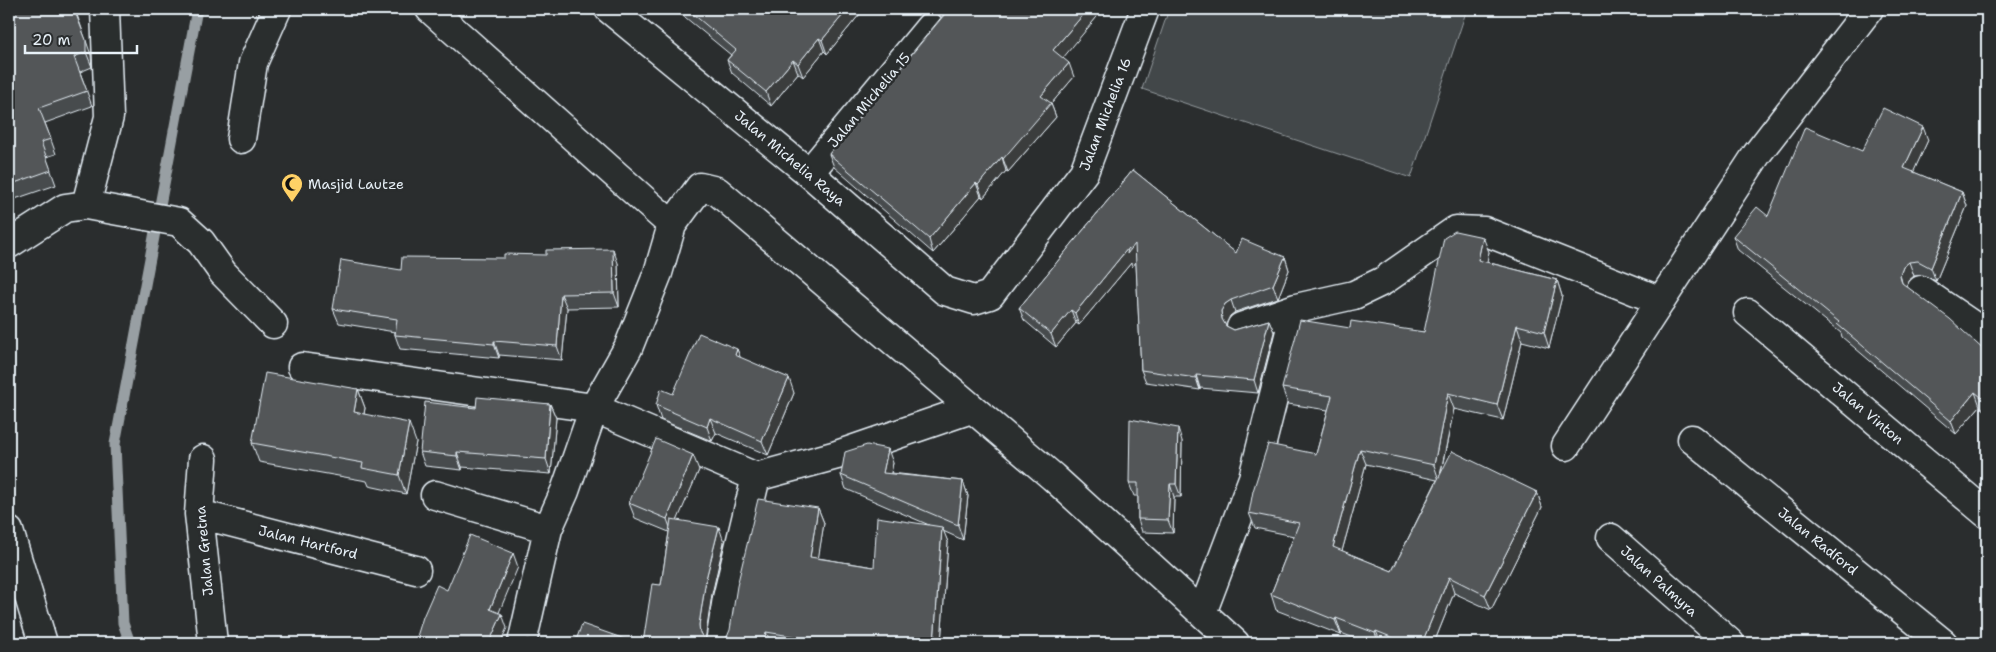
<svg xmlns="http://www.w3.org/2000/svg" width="1996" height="652" font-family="'Shantell Sans',sans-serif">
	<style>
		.green { fill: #424648; stroke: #959ca0 }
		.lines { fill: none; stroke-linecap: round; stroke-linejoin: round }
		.stream { stroke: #989fa3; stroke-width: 11 }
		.minor-casing { stroke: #e8f1f8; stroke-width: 31 }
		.secondary-casing { stroke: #e8f1f8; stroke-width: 31 }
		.minor { stroke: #2a2d2e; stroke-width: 28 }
		.secondary { stroke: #2a2d2e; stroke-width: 28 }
		.wall { fill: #474b4d; stroke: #e8f1f8; fill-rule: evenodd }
		.shaded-wall { fill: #3a3d3e; stroke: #e8f1f8 }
		.building { fill: #535759; stroke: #e8f1f8 }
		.labels { text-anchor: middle; stroke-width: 5; stroke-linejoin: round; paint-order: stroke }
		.street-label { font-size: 14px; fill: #e8f1f8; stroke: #2a2d2e }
		.poi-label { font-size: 14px; fill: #e8f1f8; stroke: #2a2d2e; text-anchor: start }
	</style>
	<rect width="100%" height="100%" fill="#2a2d2e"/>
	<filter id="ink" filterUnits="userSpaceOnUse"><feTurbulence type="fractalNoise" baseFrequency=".02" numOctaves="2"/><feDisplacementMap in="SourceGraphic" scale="10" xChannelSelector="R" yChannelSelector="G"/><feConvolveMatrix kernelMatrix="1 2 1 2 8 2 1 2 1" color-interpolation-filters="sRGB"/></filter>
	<g filter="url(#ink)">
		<path class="green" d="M1169,9H1467L1411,178L1142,89Z"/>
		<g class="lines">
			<path class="stream" d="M130,643L123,623L115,444L197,9"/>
			<g class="minor-casing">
				<path id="minor" d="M430,9L672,225L700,187L717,191L1053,477L1235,643
					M609,9L809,173L945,291L974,300L990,295L1084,172L1145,9
					M241,139L253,63L277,9
					M809,173L930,27
					M86,205L109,117L105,9
					M9,244L65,208L86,205L179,222L201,242L223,273L273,324
					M1921,290L1987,335
					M1748,313L1987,514
					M1241,327L1296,308L1354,295L1383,281L1456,230L1484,231L1661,301
					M302,367L594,408L628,348L658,273L672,225
					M1692,439L1943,643
					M1566,446L1757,154L1869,9
					M203,459L199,514L213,643
					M435,495L548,529L565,491L594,408L756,477L837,455L971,409
					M199,514L416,570
					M1611,538L1730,643
					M1202,613L1253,478L1296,308
					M522,643L548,529
					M720,643L727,598L756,477"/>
			</g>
			<g class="secondary-casing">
				<path id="secondary" d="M9,531L43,643"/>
			</g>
			<use href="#minor" class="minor"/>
			<use href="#secondary" class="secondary"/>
		</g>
		<path class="wall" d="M9,9L91,55L92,67L80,72L92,106L45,123L56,154L46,157L56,185L9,201Z
			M679,9H864L827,54L824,51L803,77L798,73L771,106L732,73L727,60L731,55L680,13Z
			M937,9H1100L1101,12L1062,58L1074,77L1051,104L1056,117L1008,172L1006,171L983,198L981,196L933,253L834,167L829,154L944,14Z
			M1928,140L1913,172L1962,192L1967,206L1936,281L1923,275L1914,276L1908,281L1906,286L1987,353V412L1980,406L1956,434L1842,337L1841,333L1738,250L1733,236L1768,216L1862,151Z
			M1133,170L1236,253L1285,257L1289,270L1278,298L1235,312L1230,316L1226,324V326L1234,330L1269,320L1274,332L1258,393L1200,388V390L1146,382L1141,370L1136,262L1132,267L1131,263L1079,325L1076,323L1056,347L1024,320L1019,308Z
			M1489,252L1486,262L1557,280L1562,296L1549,348L1522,341L1503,420L1454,409L1441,472L1537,492L1542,507L1491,610L1454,593L1434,643H1367L1341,633V635L1276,610L1271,594L1294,536L1255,528L1249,513L1316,454L1328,410L1288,404L1282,388L1350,328L1424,332ZM1366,464L1437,480L1392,571L1342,551Z
			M618,263L619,307L567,308L562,360L499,355V358L400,349L395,335V332L339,323L333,309Z
			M737,349L740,358L794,393L768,455L716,433L712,441L661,420L656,405L673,394Z
			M358,389L365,408L364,414L416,442L406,494L369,486L367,481L259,462L252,443Z
			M550,404L556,418L551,474L462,467V470L425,466L420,452L476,408Z
			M1182,441L1181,497H1174L1173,533L1142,532L1138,519V496H1134L1129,483Z
			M893,463L891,473L963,481L968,496L963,540L943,531L948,542L941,643H643L661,585L669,532L635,518L629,503L699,470L677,520L724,542L712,594L705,640L712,643L720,642L727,637L818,508L824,523L818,558L874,567L929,525L846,489L841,475Z"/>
		<path class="shaded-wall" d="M75,9L91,55L92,67L86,52Z
			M848,9H864L827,54L822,40Z
			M1088,9H1100L1101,12L1058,64L1053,50Z
			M819,38L824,51L803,77L798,64Z
			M793,60L798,73L771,106L766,92Z
			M1069,63L1074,77L1051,104L1056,117L1008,172L1003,159L1041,96Z
			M1923,127L1928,140L1909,182L1904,168Z
			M1002,157L1006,171L983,198L978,185Z
			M976,183L981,196L933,253L929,239Z
			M1962,192L1967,206L1936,281L1931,268Z
			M1483,237L1489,252L1484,276L1478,260Z
			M1135,244L1140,257L1132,267L1131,263L1079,325L1075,313L1128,248Z
			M613,249L618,263L619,307L614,293Z
			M1285,257L1289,270L1278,298L1273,285Z
			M1909,262L1914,276L1908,281L1906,288L1902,283L1900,275L1903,267Z
			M1557,280L1562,296L1549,348L1544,332Z
			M561,294L567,308L562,360L557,346Z
			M1231,300L1235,312L1230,316L1226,324V332L1222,319L1221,311L1225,304Z
			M1071,310L1076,323L1056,347L1051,334Z
			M1269,320L1274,332L1258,393L1254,380Z
			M1517,325L1522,341L1503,420L1497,405Z
			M494,341L499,355V358L494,344Z
			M737,349L743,364L735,355Z
			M1196,375L1200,388V390L1196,378Z
			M789,378L794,393L768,455L762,441Z
			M358,389L365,408L361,431L354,412Z
			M1975,392L1980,406L1956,434L1951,421Z
			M1448,393L1454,409L1439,480L1434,465Z
			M550,404L556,418L551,474L546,459Z
			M710,418L716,433L712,441L707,427Z
			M409,423L416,442L406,494L399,475Z
			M1178,428L1182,441L1181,497L1176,484Z
			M888,449L893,463L888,487L883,473Z
			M1360,449L1366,464L1339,562L1333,547Z
			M457,452L462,467V470L457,456Z
			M693,455L699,470L672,533L667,519Z
			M963,481L968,496L963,540L958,525Z
			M1170,484L1174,497L1173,533L1168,520Z
			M1537,492L1542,507L1491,610L1485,595Z
			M818,508L824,523L816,573L810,557Z
			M719,527L724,542L712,594L705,641L700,633L699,625L706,579Z
			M942,527L948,542L941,643H934Z
			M513,553L518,567L495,622L490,609Z
			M1449,577L1454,593L1434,643H1422Z
			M502,614L507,628L500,643H489Z
			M1336,618L1341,633V635L1335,620Z
			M1376,631L1381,643H1379L1375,633Z
			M766,632L771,643H764Z"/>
		<path class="building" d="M9,9H74L86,40V52L74,57L87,91L39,108L51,139L41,142L51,170L9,185Z
			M687,9H848L822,40L819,38L798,64L793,60L766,92L727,60L736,50Z
			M949,9H1088L1053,50L1069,63L1041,96L1051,103L1003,159L1002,157L978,185L976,183L929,239L829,154Z
			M1883,108L1923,127L1904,168L1962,192L1931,268L1918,261L1909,262L1903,267L1900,275L1902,283L1950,319L1987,353V402L1975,392L1951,421L1837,324L1839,322L1733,236L1757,207L1768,216L1805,127L1862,151Z
			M1133,170L1236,253L1242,239L1285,257L1273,285L1231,300L1225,304L1221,311L1222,319L1226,326L1234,330L1269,320L1254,380L1196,375V378L1141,370L1135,244L1127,254L1128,248L1075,313L1071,310L1051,334L1019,308Z
			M1455,231L1483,237L1478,260L1557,280L1544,332L1517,325L1497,405L1448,393L1434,465L1360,449L1333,547L1392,571L1452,451L1537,492L1485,595L1449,577L1422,643H1406L1376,631L1375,633L1336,618L1335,620L1271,594L1299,523L1249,513L1253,491L1268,444L1316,454L1332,396L1282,388L1300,320L1350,328L1351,321L1424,332L1444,238Z
			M613,249L614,293L561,294L557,346L494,341V344L395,335L397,319L333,309L341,260L401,270L402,257L504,258V254L546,255V250Z
			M699,333L737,349L735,355L789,378L762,441L710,418L707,427L656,405L661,389L673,394Z
			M265,373L358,389L354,412L409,423L399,475L362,468L363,463L252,443Z
			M477,397L550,404L546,459L457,452V456L420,452L425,402L476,408Z
			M1130,419L1178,428L1176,484H1170L1168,520L1138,519V483H1129Z
			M656,439L693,455L667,519L629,503Z
			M867,445L888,449L883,473L963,481L958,525L841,475L845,452Z
			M758,499L818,508L810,557L874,567L877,517L942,527L934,643H835L766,632L764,643H643L652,584L661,585L671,519L719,527L706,579L699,625L700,633L704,639L712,643L720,642L727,637L730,630L737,586Z
			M470,535L513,553L490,609L502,614L489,643H473L469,642V643H415L423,617L437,585L447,590Z
			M582,624L636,643H575Z
			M527,640L545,643H522Z"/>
	</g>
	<defs>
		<g id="mosque-pin" transform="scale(1.125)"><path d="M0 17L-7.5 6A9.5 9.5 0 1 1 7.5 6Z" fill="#ffd166" stroke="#2a2d2e"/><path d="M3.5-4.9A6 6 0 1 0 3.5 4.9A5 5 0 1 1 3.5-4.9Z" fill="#111"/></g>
	</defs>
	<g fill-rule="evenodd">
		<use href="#mosque-pin" x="292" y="184"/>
	</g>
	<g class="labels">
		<g class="street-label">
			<text transform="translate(869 100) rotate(-50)" y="5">Jalan Michelia 15</text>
			<text transform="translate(1105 114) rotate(-69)" y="5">Jalan Michelia 16</text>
			<text transform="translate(790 158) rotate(40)" y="5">Jalan Michelia Raya</text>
			<text transform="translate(1868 413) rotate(40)" y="5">Jalan Vinton</text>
			<text transform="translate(1818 541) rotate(39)" y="5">Jalan Radford</text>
			<text transform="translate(308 542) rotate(14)" y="5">Jalan Hartford</text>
			<text transform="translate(204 551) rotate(-95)" y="5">Jalan Gretna</text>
			<text transform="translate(1659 581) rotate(42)" y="5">Jalan Palmyra</text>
		</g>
		<g class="poi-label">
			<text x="308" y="189">Masjid Lautze</text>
		</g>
	</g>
	<rect width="1996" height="652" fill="none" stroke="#2a2d2e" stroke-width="30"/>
	<rect x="15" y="15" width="1966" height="622" fill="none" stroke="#e8f1f8" stroke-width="2" filter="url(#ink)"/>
	<path d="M25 45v8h112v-8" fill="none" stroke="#e8f1f8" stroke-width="2.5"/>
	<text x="32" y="45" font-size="15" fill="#e8f1f8" stroke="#2a2d2e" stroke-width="4" paint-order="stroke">20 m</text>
</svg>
